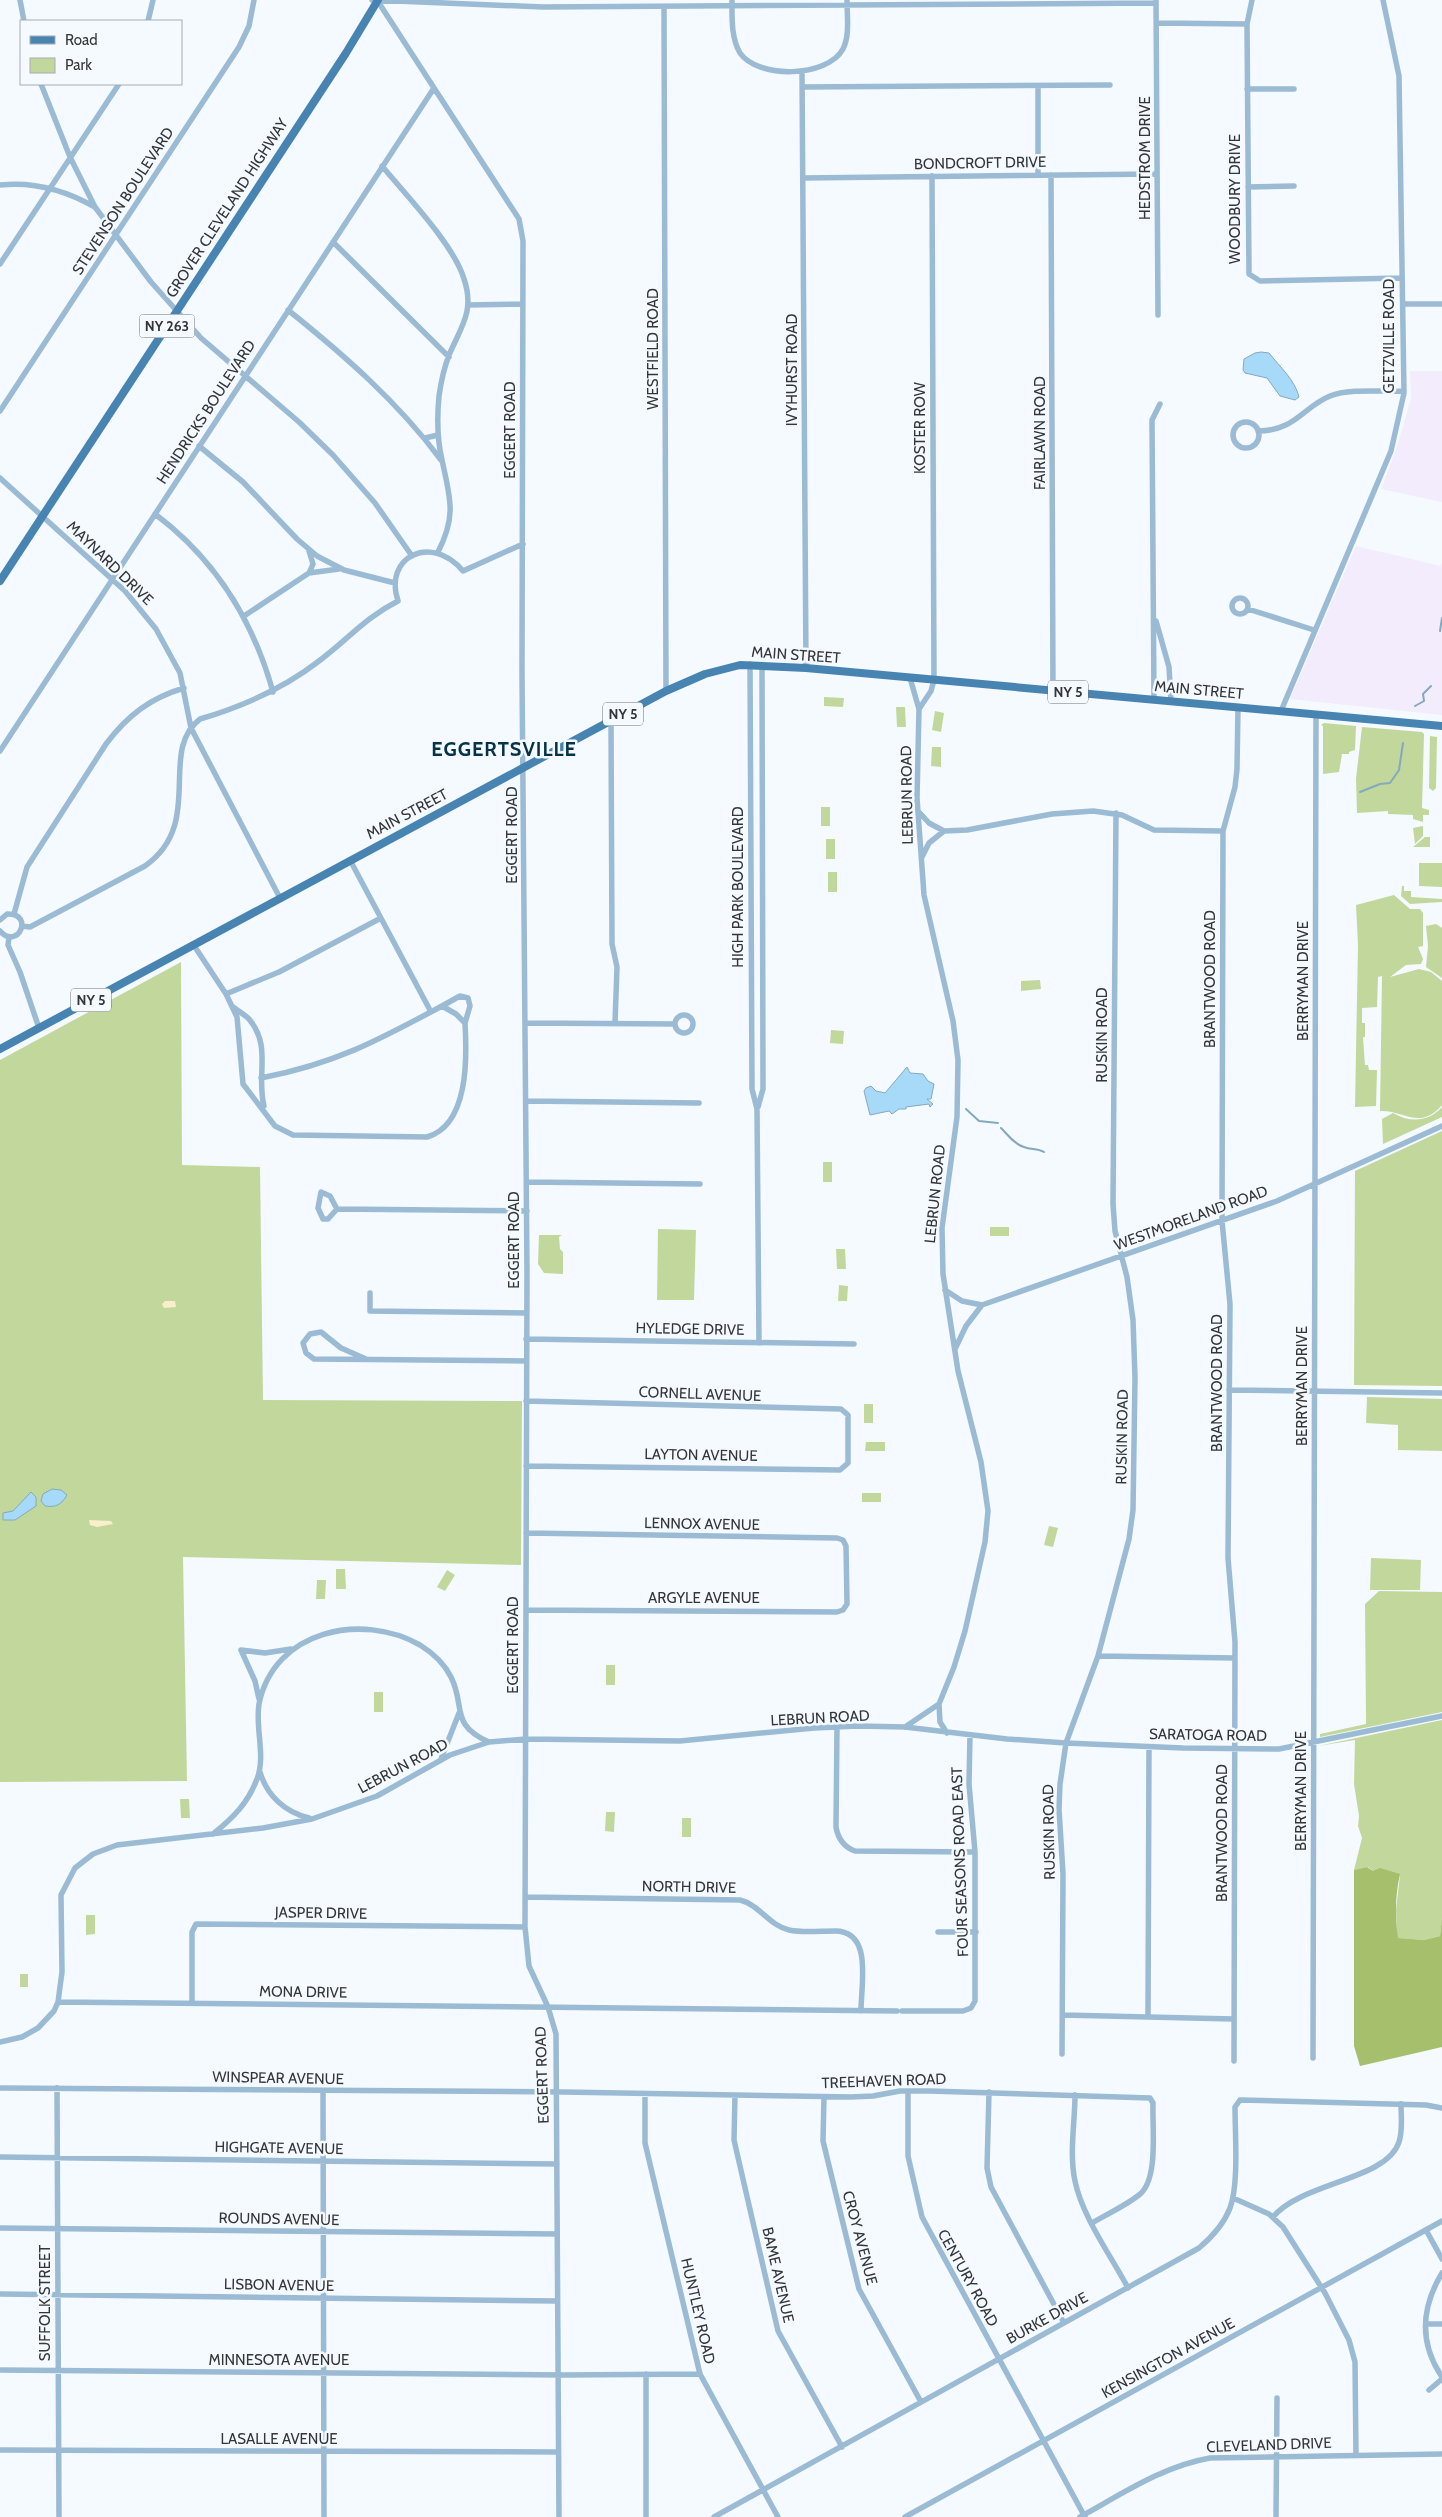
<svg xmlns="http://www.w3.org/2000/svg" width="1442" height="2517" font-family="Cabin,sans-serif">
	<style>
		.education { fill: #f2ecfd }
		.green { fill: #c2d79c }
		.forest { fill: #a5bf6d }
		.sand { fill: #f9efca }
		.water { fill: #a6daf8; stroke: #84a9bf }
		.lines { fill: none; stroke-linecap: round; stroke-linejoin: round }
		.stream { stroke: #84a9bf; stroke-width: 2 }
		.minor { stroke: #9bbad4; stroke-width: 5.5 }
		.major { stroke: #4784b2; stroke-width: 8 }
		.labels { text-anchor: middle; stroke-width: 5; stroke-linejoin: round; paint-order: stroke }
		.shield { fill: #f4faff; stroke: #6e7274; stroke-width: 1 }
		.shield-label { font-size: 14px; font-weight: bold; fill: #343739 }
		.street-label { font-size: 15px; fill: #343739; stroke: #f4faff }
		.district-label { font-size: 20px; font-weight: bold; letter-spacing: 1px; fill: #063349; stroke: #f4faff }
	</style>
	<rect width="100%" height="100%" fill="#f4faff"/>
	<path class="education" d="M1410,371H1442V502L1381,489L1397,447L1411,399Z
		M1356,546L1441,566L1442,562V715L1290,699Z"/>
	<path class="green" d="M824,697L844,698L843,707L824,706Z
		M905,707L906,727H897L896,707Z
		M935,711L944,713L941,732L932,730Z
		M1324,723L1356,726L1355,750L1349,752V754H1342L1339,772L1323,774V726L1321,725Z
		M1362,727L1422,732L1424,734L1422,808L1429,810V815H1423V822L1413,819V815L1388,814V811L1357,813L1356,779Z
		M1430,736L1437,737L1436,788L1433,791L1429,788Z
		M932,747H941V767L931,766Z
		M821,807H830V826H821Z
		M1423,826V836L1415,844L1413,828Z
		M1425,837H1430V847H1413Z
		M835,839V859H826V839Z
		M1419,863H1442V887L1419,886Z
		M828,872H837V892H828Z
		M1402,886H1404V891H1411V897L1442,899V902L1410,904L1401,896Z
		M1394,895L1410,909H1420L1423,913V946L1418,947L1423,959L1421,964L1406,965L1390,977L1419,969L1431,972L1442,981V1105C1420,1131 1404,1110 1380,1111L1382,976L1378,977L1377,1007L1362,1008V1023H1365V1037H1363L1365,1065H1368L1369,1070H1377L1376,1106L1355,1107L1358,945L1356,905Z
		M1436,924L1442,928V978L1426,967L1428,946L1426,926Z
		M181,962L182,1165L260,1167L263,1400L522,1401L521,1565L183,1557L187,1781L0,1782V1060Z
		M1040,980L1041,989L1021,991V981Z
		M831,1030L844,1031L843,1044L830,1043Z
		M1442,1107V1117L1383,1144L1382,1119L1393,1113C1410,1123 1429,1122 1442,1107Z
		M1442,1131V1386L1354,1385L1355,1171Z
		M823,1162H832V1182H823Z
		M990,1227H1009V1236H990Z
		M658,1229L696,1230L694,1300H657Z
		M539,1235H562L559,1237L560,1249L563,1252V1274L544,1273L538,1264Z
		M836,1249H845L846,1269H837Z
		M839,1285L848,1286L847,1301H838Z
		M1367,1397L1442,1399V1451L1398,1450V1425L1366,1423Z
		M864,1404H873V1423H864Z
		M866,1442H885V1451H865Z
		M862,1493H881V1502H862Z
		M1049,1526L1058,1528L1053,1547L1044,1545Z
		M1371,1558L1421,1560L1420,1590H1370Z
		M336,1569H345L346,1589H336Z
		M447,1570L455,1575L445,1591L437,1587Z
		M317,1580H326L325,1599H316Z
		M1379,1591L1442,1592V1712L1320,1737V1734L1366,1724L1365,1604Z
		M606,1665H615V1685H606Z
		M374,1692H383V1712H374Z
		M1442,1720V1917L1440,1936L1424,1940L1397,1938L1396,1910L1400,1875L1373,1871L1368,1867L1354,1870L1362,1838L1358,1826L1359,1816L1354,1784L1355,1740L1318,1746Z
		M180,1799H189L190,1818H181Z
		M606,1812H615L614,1832L605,1831Z
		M682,1818H691V1837H682Z
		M86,1915H95V1934L86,1935Z
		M20,1974H28V1987H20Z"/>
	<path class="forest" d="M1367,1867L1373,1871L1380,1868L1400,1874C1395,1896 1395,1917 1398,1938L1424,1940L1440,1936L1442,1917V2047L1360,2066L1354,2046V1870Z"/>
	<path class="sand" d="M165,1301H175L176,1307L164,1308L162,1304Z
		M89,1520L111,1521L113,1524L97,1527L90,1525Z"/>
	<path class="water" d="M1261,352L1269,353C1280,367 1295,380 1299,397L1295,400L1280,396L1267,378L1245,373L1243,370L1244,359L1255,353Z
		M907,1067L910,1073L923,1074L928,1081L934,1084L931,1099H927L933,1104L930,1107L929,1104L906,1107V1109H899L892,1114L889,1111L870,1115L864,1091L866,1088L871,1086L876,1091L885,1093Z
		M52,1489L61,1490L67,1495C62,1504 56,1508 45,1506L41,1501L43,1494Z
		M31,1492L36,1497V1506L15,1520H3V1513L13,1511Z"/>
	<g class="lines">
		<path class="stream" d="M1440,631L1442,618
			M1415,706L1424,701L1423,694L1431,686
			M1360,792L1380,784L1390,783L1399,770L1403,743
			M966,1109L979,1121L998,1123
			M1001,1128C1008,1135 1014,1144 1024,1147C1031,1150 1037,1148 1044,1152"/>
		<path class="minor" d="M20,0L24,21
			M372,0L543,7L1156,3
			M377,0L519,219L523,241L522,672L527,1273L525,1927L529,1966L548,2007L556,2034L559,2517
			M732,0C732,17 731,38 740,53C758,79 827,78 843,49C850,35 847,16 847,0
			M1156,0L1158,315
			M1252,0L1247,24L1249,274L1260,281L1402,278
			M664,7L666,691
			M148,21L153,0
			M1157,23L1247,24
			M802,71L806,668
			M41,84L70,157L95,207L151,282L201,338L299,422L333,455L375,503L412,556
			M803,87L1110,85
			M1247,89H1294
			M382,166C406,195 454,245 464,279C475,311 461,327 449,355C444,368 441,382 439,396C437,417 437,439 442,460C450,498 457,515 438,552
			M1038,175V86
			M1051,175L1053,691
			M803,178L1157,174
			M0,185C35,181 65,190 95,207
			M1248,187L1294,186
			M333,242L449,357
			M0,264L119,84
			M1403,304H1442
			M468,305L522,304
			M288,310C344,355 398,402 441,460
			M0,411L239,47L249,26L254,0
			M1233 435a13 13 0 1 1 26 0a13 13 0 1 1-26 0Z
			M1258,431C1295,431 1303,407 1330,396C1349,388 1383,392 1404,391
			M425,438L438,435
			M199,446L243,482L297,539L317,556L344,570L395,583
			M0,478L125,591L156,629L180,673L191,728L280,898
			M155,514C215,559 253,620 273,692
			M309,551L313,564L309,573
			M1232 606a8 8 0 1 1 16 0a8 8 0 1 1-16 0Z
			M1248,609L1314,630
			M244,616L309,573L339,569
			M1156,621L1169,667L1171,701
			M750,664L752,1089L757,1109L759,1343
			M910,678L919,709L917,798L924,895L953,1021L958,1060L957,1117L942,1228L943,1274L958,1371L981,1462L988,1511L985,1542L965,1631L954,1667L939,1704L940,1722L947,1733
			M1154,700L1152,420L1160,404
			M919,709L931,691L934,680L932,176
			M1281,711L1391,451L1404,393L1399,76L1383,0
			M611,721L612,944L617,967L615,1023
			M0,751L434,88
			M918,811L929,823L944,831L967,830L1052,814L1093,811L1122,815L1154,830L1223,831
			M922,857L929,843L944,831
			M350,860L431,1012
			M14,914L27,867L106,744C127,716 150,698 184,688
			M0,920L7,914C35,913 18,951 0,931
			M22,926L30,927L145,866C206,823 157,752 200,719C244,706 283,689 319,661C347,640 366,617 398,601C383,557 431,533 463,571L523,544
			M9,937L8,945L20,972L39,1028
			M193,944L226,994L237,1017L243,1084L275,1126L293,1135L427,1137C469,1125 467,1057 465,1023L456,1014L442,1006C377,1041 334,1064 261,1078
			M226,994L279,972L381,918
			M442,1006L460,996L468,998L470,1006L465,1023
			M233,1007C238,1011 244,1014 249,1019C272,1046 256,1075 264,1106
			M675 1024a9 9 0 1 1 18 0a9 9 0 1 1-18 0Z
			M525,1023L675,1024
			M526,1101L699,1103
			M758,1107L763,1089L762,665
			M527,1182L700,1184
			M337,1209L330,1196L321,1192L318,1208L323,1219H328L337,1209L527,1211
			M945,1290L962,1301L982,1305L1277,1201L1442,1126
			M370,1293V1311L526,1313
			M526,1339L854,1344
			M955,1349L966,1326L982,1305
			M366,1359L341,1348L321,1332L310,1334L303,1343L306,1353L314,1359L526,1361
			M1229,1390L1442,1393
			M526,1401L841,1409L848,1415V1463L840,1470L526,1466
			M526,1610L837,1612L843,1610L847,1604L846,1546L843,1540L837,1538L526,1533
			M241,1650L255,1681L259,1699
			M241,1650L265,1653L291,1649
			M1098,1656L1235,1658
			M837,1727L836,1827C838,1839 844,1847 855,1851L975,1852
			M905,1727L939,1704
			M441,1759L459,1713
			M260,1772C267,1796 285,1812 309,1818
			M213,1834C233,1818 248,1803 257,1779C266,1756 255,1728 259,1704C274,1630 362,1612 420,1645C433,1653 444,1663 451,1677C466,1707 449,1724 489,1742
			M525,1897L740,1900C760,1905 768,1925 789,1930C802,1933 820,1931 835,1931C873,1931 861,1984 861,2011
			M938,1932H976
			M58,2002L897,2011
			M192,2003V1932L196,1924L525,1927
			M902,2011H963L971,2008L975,2001V1852L969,1784L970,1735
			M1063,2015L1233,2019
			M1148,2017L1149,1747
			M0,2042L22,2037L38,2028L54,2011L58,2002L62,1972L61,1895L75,1868L93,1854L117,1845L263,1828L312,1819L377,1796L450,1755L489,1742L526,1739L680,1741L814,1728L858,1726L905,1727L1007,1739L1066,1743L1183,1748L1279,1749L1442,1716
			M1062,2054L1063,1874L1059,1809L1060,1784L1066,1743L1098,1656L1129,1539L1133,1510L1135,1378L1133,1320L1127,1277L1115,1231L1113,1204L1116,813
			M1313,2058L1316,714
			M1234,2061L1235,1642L1228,1558L1230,1304L1222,1221L1223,831L1235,787L1237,769L1238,707
			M0,2088L563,2092L851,2097L873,2096L900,2091H930L1150,2098L1153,2103C1152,2127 1159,2180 1139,2195C1125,2206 1107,2214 1092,2223
			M57,2088L59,2517
			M323,2091L324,2517
			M908,2091V2156L922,2217L1085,2517
			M989,2092L987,2168L991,2187L1064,2323
			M645,2094V2143L700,2374L778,2517
			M735,2095L734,2140L778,2331L842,2447
			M1075,2095C1075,2123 1069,2153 1075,2181C1082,2216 1111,2256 1128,2288
			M824,2097L823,2141L859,2289L921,2402
			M0,2157L557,2164
			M1233,2198L1269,2214L1283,2227L1325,2293L1349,2340L1355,2362L1356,2455
			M1273,2217C1302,2182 1387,2180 1399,2142C1403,2130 1401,2116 1401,2104
			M0,2228L557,2234
			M1426,2230L1442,2259
			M1442,2273C1421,2308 1419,2343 1442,2377
			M0,2294L557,2301
			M1427,2324H1442
			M0,2370L564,2375L700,2374
			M1429,2390L1442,2379
			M0,2450L558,2452
			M646,2517V2374
			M714,2517L1199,2248C1212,2237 1224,2224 1230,2208C1239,2185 1235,2133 1235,2107L1240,2100L1426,2105L1442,2108
			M905,2517L1442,2221
			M1080,2517C1122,2494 1163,2466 1210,2458L1442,2454
			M1276,2517L1277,2398"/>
		<path class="major" d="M0,581L346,53L378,0
			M0,1049L666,691L705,674L740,665L806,668L1442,726"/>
	</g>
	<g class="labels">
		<g class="shield">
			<rect x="139.5" y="314.5" width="55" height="23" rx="4"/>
			<rect x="1048" y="680.5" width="40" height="23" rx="4"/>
			<rect x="603" y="702.5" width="40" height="23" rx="4"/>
			<rect x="71" y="988.5" width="40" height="23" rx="4"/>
		</g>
		<g class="shield-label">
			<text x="167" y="331">NY 263</text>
			<text x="1068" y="697">NY 5</text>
			<text x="623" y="719">NY 5</text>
			<text x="91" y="1005">NY 5</text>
		</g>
		<g class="street-label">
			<text transform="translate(1145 158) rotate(-90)" y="5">HEDSTROM DRIVE</text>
			<text transform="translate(980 163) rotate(-1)" y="5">BONDCROFT DRIVE</text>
			<text transform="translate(1235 199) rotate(-90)" y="5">WOODBURY DRIVE</text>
			<text transform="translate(123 201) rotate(-57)" y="5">STEVENSON BOULEVARD</text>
			<text transform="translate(227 208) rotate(-57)" y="5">GROVER CLEVELAND HIGHWAY</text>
			<text transform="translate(1389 336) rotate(-90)" y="5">GETZVILLE ROAD</text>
			<text transform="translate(653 349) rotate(-90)" y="5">WESTFIELD ROAD</text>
			<text transform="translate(792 370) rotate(-90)" y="5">IVYHURST ROAD</text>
			<text transform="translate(206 412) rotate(-57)" y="5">HENDRICKS BOULEVARD</text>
			<text transform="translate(920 428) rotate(-90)" y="5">KOSTER ROW</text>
			<text transform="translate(510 430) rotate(-90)" y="5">EGGERT ROAD</text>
			<text transform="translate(1040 433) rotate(-90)" y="5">FAIRLAWN ROAD</text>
			<text transform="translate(110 563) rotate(44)" y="5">MAYNARD DRIVE</text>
			<text transform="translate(796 655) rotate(4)" y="5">MAIN STREET</text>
			<text transform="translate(1199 690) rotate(5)" y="5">MAIN STREET</text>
			<text transform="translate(907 795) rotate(-91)" y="5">LEBRUN ROAD</text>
			<text transform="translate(407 814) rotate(-28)" y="5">MAIN STREET</text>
			<text transform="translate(512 835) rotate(-90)" y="5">EGGERT ROAD</text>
			<text transform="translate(738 887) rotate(-90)" y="5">HIGH PARK BOULEVARD</text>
			<text transform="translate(1210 979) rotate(-90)" y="5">BRANTWOOD ROAD</text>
			<text transform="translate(1303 981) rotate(-90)" y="5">BERRYMAN DRIVE</text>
			<text transform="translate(1102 1035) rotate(-90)" y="5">RUSKIN ROAD</text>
			<text transform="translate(935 1194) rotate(-84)" y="5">LEBRUN ROAD</text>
			<text transform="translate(1191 1218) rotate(-20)" y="5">WESTMORELAND ROAD</text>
			<text transform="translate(514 1240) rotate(-90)" y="5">EGGERT ROAD</text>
			<text transform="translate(690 1329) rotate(1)" y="5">HYLEDGE DRIVE</text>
			<text transform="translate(1217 1383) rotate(-90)" y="5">BRANTWOOD ROAD</text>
			<text transform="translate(1302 1386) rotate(-90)" y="5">BERRYMAN DRIVE</text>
			<text transform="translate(700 1394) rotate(2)" y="5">CORNELL AVENUE</text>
			<text transform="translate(1122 1437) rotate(-89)" y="5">RUSKIN ROAD</text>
			<text transform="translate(701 1455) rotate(1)" y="5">LAYTON AVENUE</text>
			<text transform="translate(702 1524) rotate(1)" y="5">LENNOX AVENUE</text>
			<text x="704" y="1603">ARGYLE AVENUE</text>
			<text transform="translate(513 1645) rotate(-90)" y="5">EGGERT ROAD</text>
			<text transform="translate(820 1718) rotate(-3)" y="5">LEBRUN ROAD</text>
			<text transform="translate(1208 1735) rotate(1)" y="5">SARATOGA ROAD</text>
			<text transform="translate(403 1766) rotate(-28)" y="5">LEBRUN ROAD</text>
			<text transform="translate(1301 1791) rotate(-90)" y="5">BERRYMAN DRIVE</text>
			<text transform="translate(1049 1832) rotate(-91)" y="5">RUSKIN ROAD</text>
			<text transform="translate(1222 1833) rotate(-90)" y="5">BRANTWOOD ROAD</text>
			<text transform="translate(960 1862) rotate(-92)" y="5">FOUR SEASONS ROAD EAST</text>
			<text transform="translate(689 1887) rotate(1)" y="5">NORTH DRIVE</text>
			<text transform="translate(321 1913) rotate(1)" y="5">JASPER DRIVE</text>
			<text transform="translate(303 1992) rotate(1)" y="5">MONA DRIVE</text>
			<text transform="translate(542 2075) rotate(-92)" y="5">EGGERT ROAD</text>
			<text transform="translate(278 2078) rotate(1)" y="5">WINSPEAR AVENUE</text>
			<text transform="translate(884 2081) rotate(-2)" y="5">TREEHAVEN ROAD</text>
			<text transform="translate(279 2148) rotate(1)" y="5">HIGHGATE AVENUE</text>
			<text transform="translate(279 2219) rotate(1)" y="5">ROUNDS AVENUE</text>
			<text transform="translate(860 2238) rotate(75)" y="5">CROY AVENUE</text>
			<text transform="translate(778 2275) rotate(77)" y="5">BAME AVENUE</text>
			<text transform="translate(968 2278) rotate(61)" y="5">CENTURY ROAD</text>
			<text transform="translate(279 2285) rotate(1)" y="5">LISBON AVENUE</text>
			<text transform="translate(45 2303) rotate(-90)" y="5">SUFFOLK STREET</text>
			<text transform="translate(698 2311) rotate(77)" y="5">HUNTLEY ROAD</text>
			<text transform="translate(1047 2318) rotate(-29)" y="5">BURKE DRIVE</text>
			<text transform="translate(1168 2358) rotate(-29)" y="5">KENSINGTON AVENUE</text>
			<text x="279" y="2365">MINNESOTA AVENUE</text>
			<text x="279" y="2444">LASALLE AVENUE</text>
			<text transform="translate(1269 2445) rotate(-2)" y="5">CLEVELAND DRIVE</text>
		</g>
		<g class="district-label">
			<text x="504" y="756">EGGERTSVILLE</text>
		</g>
	</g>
	<rect x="20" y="20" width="162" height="65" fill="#f4faff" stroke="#a7acb0"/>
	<rect x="30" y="36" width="25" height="8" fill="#4784b2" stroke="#a7acb0"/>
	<text x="65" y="45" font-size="15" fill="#343739">Road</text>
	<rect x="30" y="58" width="25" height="15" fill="#c2d79c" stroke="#a7acb0"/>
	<text x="65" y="70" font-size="15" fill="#343739">Park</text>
</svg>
